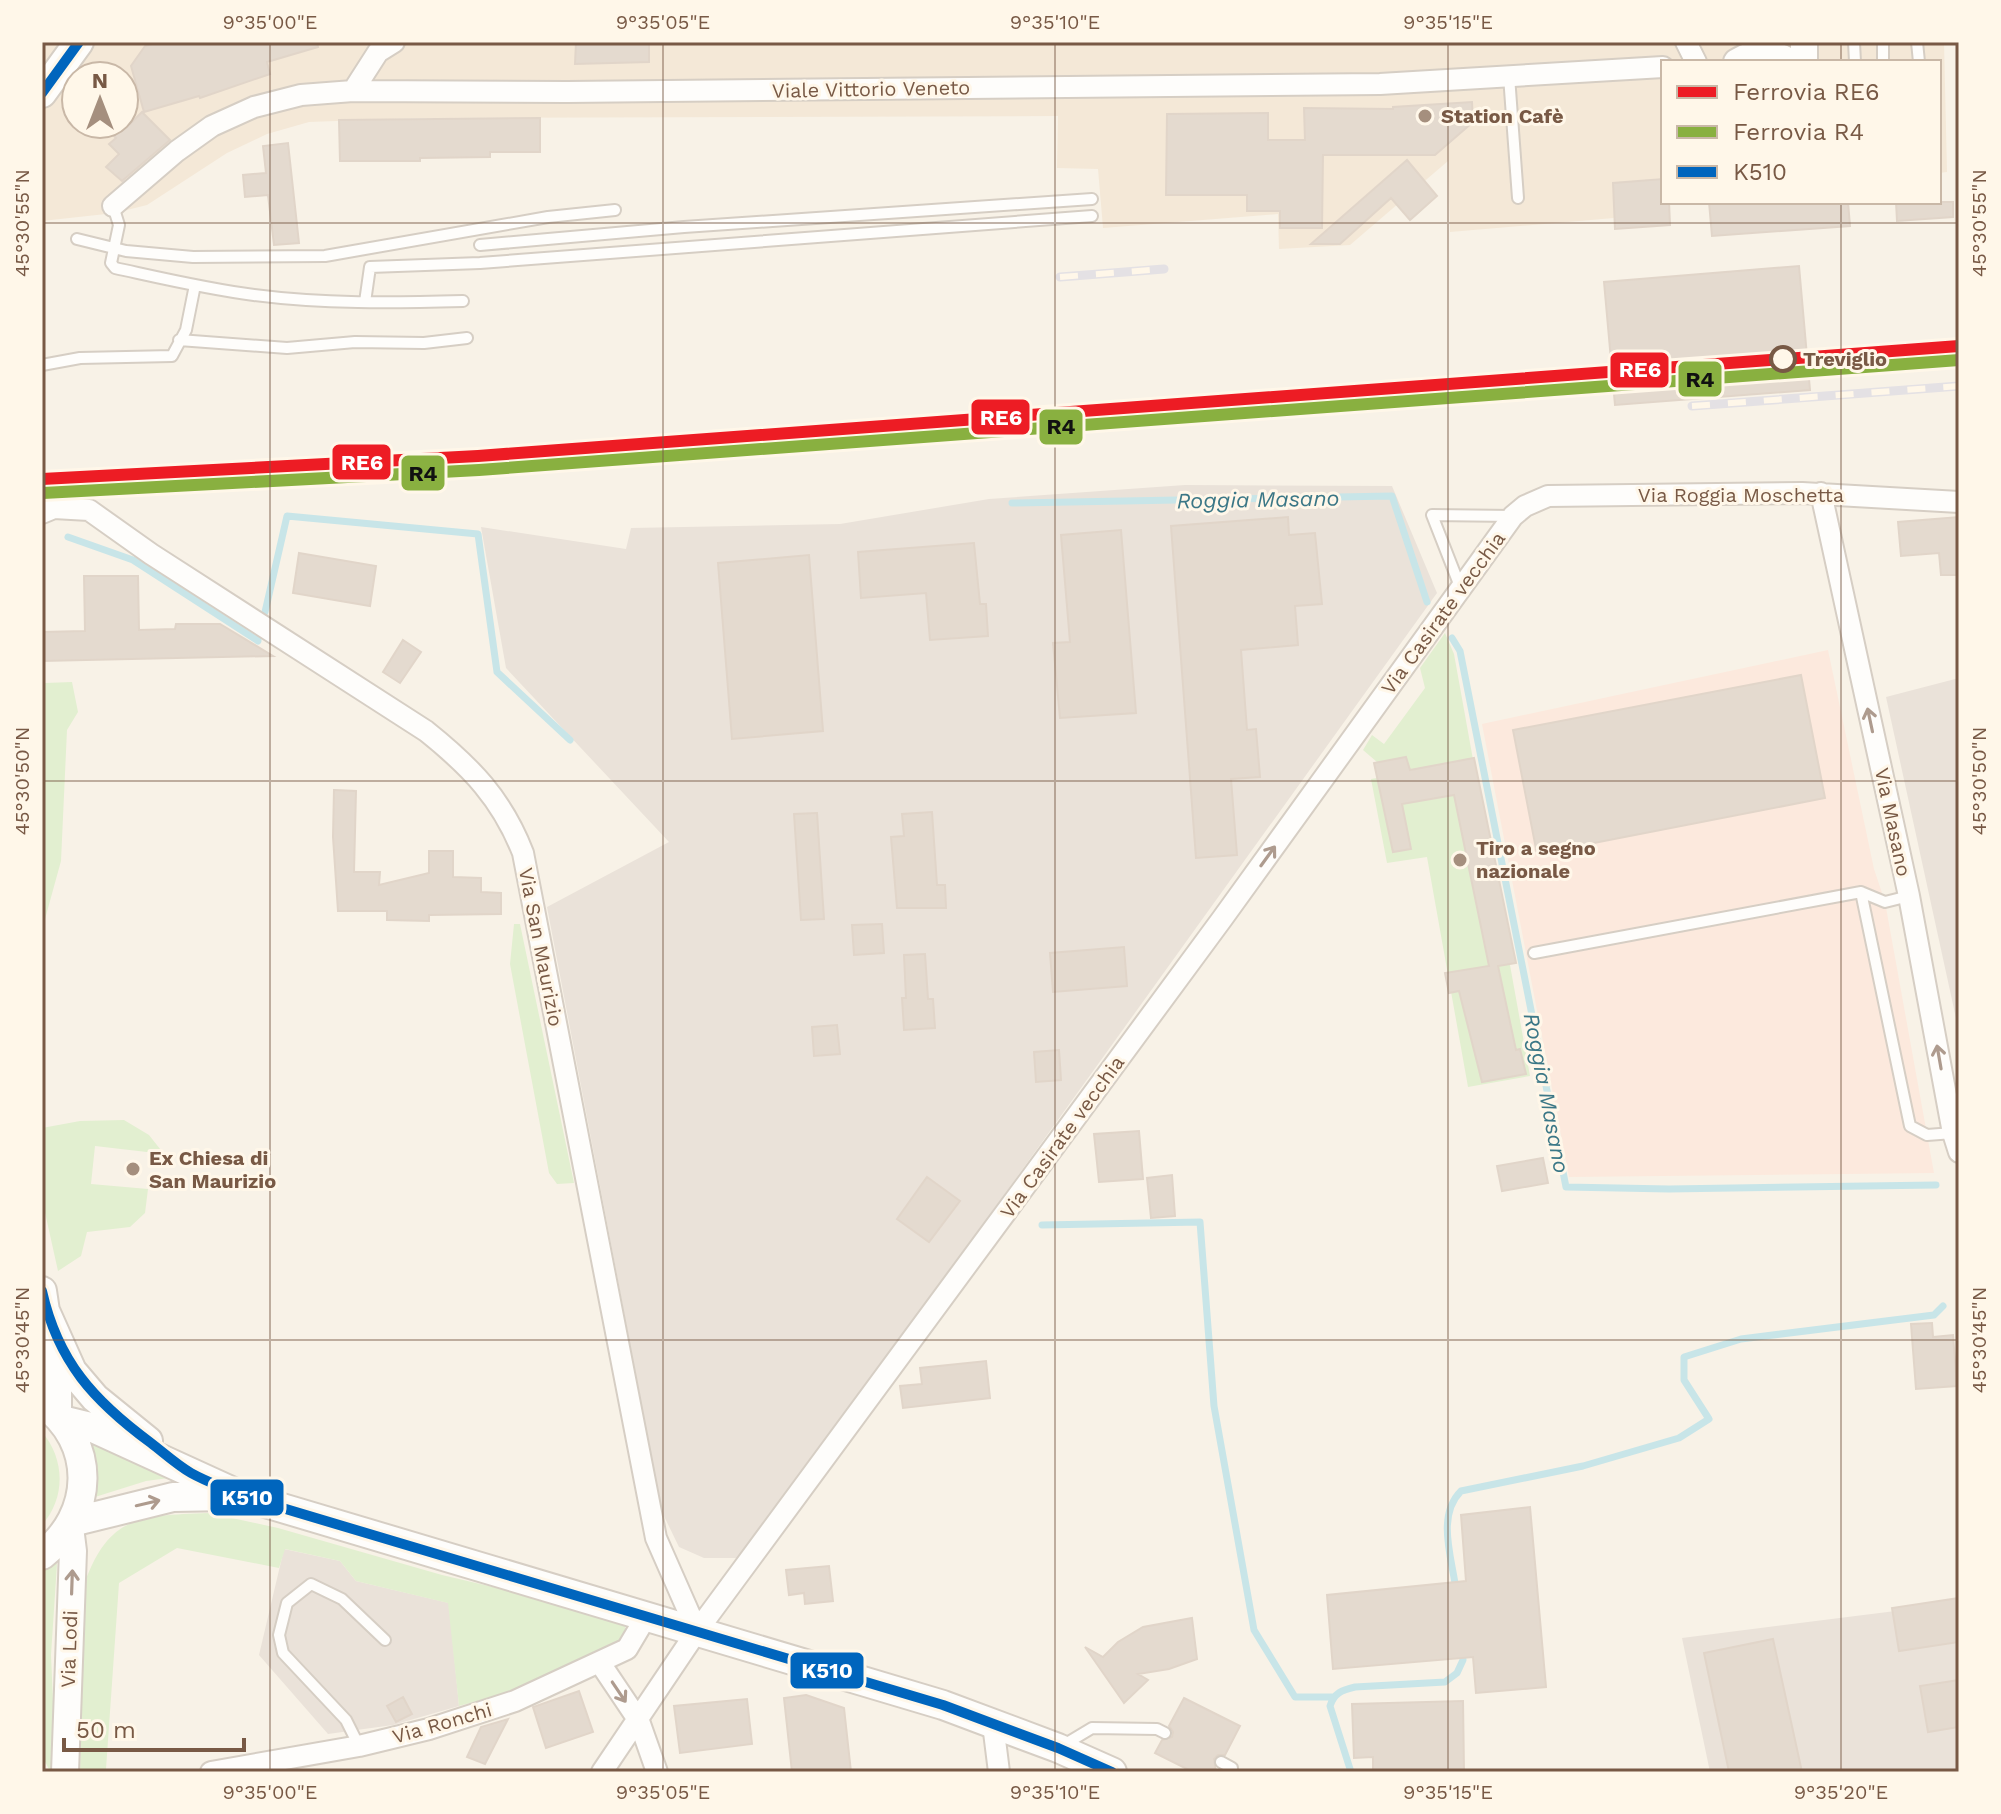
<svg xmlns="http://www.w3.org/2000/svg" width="2001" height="1814" font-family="'Work Sans',sans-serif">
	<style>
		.residential { fill: #f4e8d7; fill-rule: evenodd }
		.commercial { fill: #fce9dd }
		.industrial { fill: #eae2d9 }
		.green { fill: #e2efd0 }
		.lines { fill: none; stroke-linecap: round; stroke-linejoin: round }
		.stream { stroke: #c8e5e8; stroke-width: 7 }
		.building { fill: #e4dacf; stroke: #e1d5c9; stroke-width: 2 }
		.service-casing { stroke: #d6cec4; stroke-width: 14 }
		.minor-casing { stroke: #d6cec4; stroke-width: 24 }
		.tertiary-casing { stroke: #d6cec4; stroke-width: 30 }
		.secondary-casing { stroke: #d6cec4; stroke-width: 32 }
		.service { stroke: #fefdfb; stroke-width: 10 }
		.minor { stroke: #fefdfb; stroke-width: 20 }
		.tertiary { stroke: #fefdfb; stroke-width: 26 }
		.secondary { stroke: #fefdfb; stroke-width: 28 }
		.rail-casing { stroke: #e4e1e4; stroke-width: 9 }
		.rail { stroke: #fff7e9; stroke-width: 6; stroke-dasharray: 18; stroke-linecap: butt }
		.bus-1-casing { stroke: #fff7e9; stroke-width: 16 }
		.bus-1 { stroke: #0065bd; stroke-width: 10 }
		.rail-1-casing { stroke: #fff7e9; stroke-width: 18 }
		.rail-2-casing { stroke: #fff7e9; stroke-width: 18 }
		.rail-1 { stroke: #ed1c24; stroke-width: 12 }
		.rail-2 { stroke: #89b040; stroke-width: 12 }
		.oneway { stroke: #ae9b8e }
		.ticks { fill: none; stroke: #785945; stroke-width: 2; stroke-opacity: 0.45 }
		.poi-dot { fill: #a58f7e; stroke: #fff7e9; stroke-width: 3 }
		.stop-dot { fill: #fff7e9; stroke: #785945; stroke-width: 4 }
		.labels { text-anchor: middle; stroke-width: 6; stroke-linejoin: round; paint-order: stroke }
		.street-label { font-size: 20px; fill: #785945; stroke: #fff7e9 }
		.poi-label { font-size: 20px; font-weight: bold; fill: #785945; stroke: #fff7e9; text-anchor: start }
		.stop-label { font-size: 20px; font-weight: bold; fill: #785945; stroke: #fff7e9; text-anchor: start }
		.water-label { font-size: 22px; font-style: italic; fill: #3b7786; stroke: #fff7e9 }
		.line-badge { stroke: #fff7e9; stroke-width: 3 }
		.badge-label { font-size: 22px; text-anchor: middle; font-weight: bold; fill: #fff }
		.pale-badge-label { font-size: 22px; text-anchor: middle; font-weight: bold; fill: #111 }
		.neatline { fill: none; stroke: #785945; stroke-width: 3 }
		.ticks-label { font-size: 20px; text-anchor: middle; fill: #785945 }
	</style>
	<rect width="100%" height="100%" fill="#f8f2e7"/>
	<path class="residential" d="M42,42H1944L1947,172L1939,173V62H1663V179L1613,183L1614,218L1450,232L1448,161L1350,245L1279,249L1278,214L1103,228L1098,169L1057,168L1058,116L419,118L309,122L267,134L227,153L147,205L115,213L42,221ZM76,76H124V124H76Z"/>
	<path class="commercial" d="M1828,650L1874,869L1885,902L1934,1173L1569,1177L1482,724Z"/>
	<path class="industrial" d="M1185,485L1392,486L1437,593L755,1541L737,1558H704L679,1547L662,1512L547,907L669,842L506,668L481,527L626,549L631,528L840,524L989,499Z
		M1959,678V1032L1886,697Z
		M284,1549L340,1561L356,1581L449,1603L459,1706L393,1725L328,1734L259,1655Z
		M1959,1603V1772H1710L1682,1638Z"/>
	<path class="green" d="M1445,633L1454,654L1530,1076L1468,1087L1427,857L1387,863L1371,779L1377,778L1374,763L1377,762L1363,750L1372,735L1384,744L1425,688L1420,668Z
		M42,670H45V683L72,682L78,712L67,730L61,861L42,930Z
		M514,924H520L574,1183L557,1184L549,1173L510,964Z
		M124,1120L149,1135L164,1154L95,1146L91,1184L148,1189L145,1213L130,1227L87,1232L81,1256L58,1271L42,1199V1128L80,1121Z
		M42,1432C65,1459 66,1498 42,1525Z
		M88,1435L169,1478L146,1481L95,1497L92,1455Z
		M209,1513L278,1528L442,1575L615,1616C626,1623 628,1629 623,1642L514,1691L459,1706L448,1603L356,1581L340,1561L285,1549L279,1568L177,1548L119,1583L106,1769L80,1772L85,1582C110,1513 144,1516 209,1513Z
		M53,1561L57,1564L51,1655L56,1770L54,1772L50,1771L42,1756V1568Z"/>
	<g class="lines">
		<path class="stream" d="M1012,503L1392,496L1427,602
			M68,537L133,560L258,641V639
			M265,612L287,516L478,534L497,672L570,740
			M1452,638L1460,651L1566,1187L1669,1189L1936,1185
			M1042,1225L1200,1222L1214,1406L1254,1630L1295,1697H1333
			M1456,1590C1452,1558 1436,1516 1461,1491L1583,1466L1679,1438L1709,1419L1684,1380V1357L1741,1339L1934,1315L1943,1306
			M1351,1772L1330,1706C1334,1693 1342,1690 1355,1687L1445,1682L1457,1673L1463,1660L1462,1651"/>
	</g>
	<path class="building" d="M159,42H317L318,47L267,62L270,74L200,98L199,96L144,112L131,66L145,46Z
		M576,42H649V62L575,64Z
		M1472,102L1473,122L1435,155H1323L1322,228H1280V211H1247V195H1166L1167,114L1268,113V140H1305L1304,108L1393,109V107Z
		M142,112L170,140L122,181L106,167L119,154L109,144L116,138L102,124H130Z
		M540,118V152H490V157L420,158V161H340L339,120Z
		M288,143L299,243L274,245L268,195L245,197L243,175L266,173L263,146Z
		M1407,160L1437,196L1410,220L1391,198L1340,244H1311Z
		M1663,179V202H1669L1670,225L1615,229L1613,183Z
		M1709,202H1848L1850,226L1712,236Z
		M1896,202H1953V217L1897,221Z
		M1799,266L1810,390L1615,405L1604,282Z
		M1288,517L1289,535L1315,533L1322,604L1295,606L1298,645L1241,650L1247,730L1256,729L1260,777L1231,779L1237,855L1196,858L1171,526Z
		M1959,517V575H1941L1939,553L1901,556L1898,522Z
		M1121,530L1136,713L1060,718L1053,643L1070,642L1061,535Z
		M974,543L980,604H986L988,636L930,640L926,593L861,598L858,552Z
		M299,553L376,566L370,606L293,593Z
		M809,555L823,731L732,739L718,563Z
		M84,576H138L139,630L175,629L176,624H220L273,656L42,661V632L85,631Z
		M403,640L421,652L400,683L383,672Z
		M1801,675L1825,798L1537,854L1513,730Z
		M1406,757L1410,770L1474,758L1516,963L1498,966L1516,1050L1520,1049L1526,1074L1482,1082L1459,991L1449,993L1445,973L1489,966L1454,795L1402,804L1411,849L1393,852L1374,763Z
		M334,790L356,791L354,872H380L379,885L429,873V851H453V877L481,878V892L501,893V914L429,915V921L387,920V911H338L333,837Z
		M932,812L937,885H945L946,908H897L891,837L904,836L902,814Z
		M817,813L824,919L801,920L794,814Z
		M882,924L884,953L854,955L852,925Z
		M1124,947L1127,986L1053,992L1050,953Z
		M925,954L928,999H933L935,1028L904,1030L902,998H906L904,955Z
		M837,1025L840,1054L814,1056L812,1027Z
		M1059,1050L1061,1080L1036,1082L1034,1052Z
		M1139,1131L1143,1179L1099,1182L1094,1134Z
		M1543,1158L1548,1183L1502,1191L1497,1166Z
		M1172,1175L1175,1216L1151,1218L1147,1178Z
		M927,1177L960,1201L929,1242L897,1219Z
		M1932,1323L1933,1337L1953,1335L1957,1386L1916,1389L1911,1324Z
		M986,1361L990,1398L903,1408L900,1386L922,1384L920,1368Z
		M1530,1507L1546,1687L1476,1693L1473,1657L1333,1669L1327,1595L1466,1581L1461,1515Z
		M829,1566L833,1601L805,1604L804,1593L789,1595L786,1570Z
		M1959,1598V1642L1899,1651L1892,1608Z
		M1192,1618L1197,1659L1169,1669L1138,1674L1148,1680L1124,1703L1085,1647L1103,1657L1118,1642L1143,1627Z
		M1773,1639L1802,1772H1729L1704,1653Z
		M1959,1680V1727L1928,1732L1920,1686Z
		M579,1691L593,1732L546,1748L533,1707Z
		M806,1695L844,1708L851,1772H792L784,1698Z
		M403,1697L412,1714L396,1722L387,1706Z
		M1184,1698L1240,1726L1225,1755H1218L1214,1759L1216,1772H1193L1155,1753L1162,1740L1172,1737L1173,1732L1169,1726Z
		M747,1699L752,1744L680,1753L674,1706Z
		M1463,1701L1464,1772H1373V1757L1354,1758L1352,1704Z
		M508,1719L485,1764L467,1757L481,1727Z"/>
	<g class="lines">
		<g class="service-casing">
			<path id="service" d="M1854,42L1855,62
				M1883,42V62
				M1917,42L1919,62
				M1509,76L1518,198
				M113,206L119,225L111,263L115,268C161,278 207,289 254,295C323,304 393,303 463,301
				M77,239L126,251L193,257L325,256L548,217L615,210
				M480,245L684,227L1092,199
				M365,302L370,267L480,263L1092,216
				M179,340L287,348L355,342L424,343L467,338
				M42,365L80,358L172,356L186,330L195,285
				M1461,589L1432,515L1513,516
				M1861,892L1910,1126L1927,1135L1953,1133
				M1534,953L1861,892L1885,902L1909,896
				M359,1746L346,1720L283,1653L279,1635L287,1603L311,1584L342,1599L385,1640
				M1062,1746L1092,1728L1157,1729L1165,1733
				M1221,1762L1232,1768V1772"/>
		</g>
		<g class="minor-casing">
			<path id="minor" d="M1686,42L1696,62
				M353,91L378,52L394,42
				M113,206L177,151L212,126L254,107L301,95L353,91L567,92L1380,84L1663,67
				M1821,493L1909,896L1953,1133L1959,1152
				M42,513L54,508L89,510L151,554L426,731C471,767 502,799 523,853L656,1538L697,1631
				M600,1663L639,1721L657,1772
				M993,1724L999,1772
				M211,1772L359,1746L429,1729L515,1701L627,1649L646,1617
				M602,1772L697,1631L1222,919L1513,516L1525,506L1548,496L1802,493L1959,502"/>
		</g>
		<g class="tertiary-casing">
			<path id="tertiary" d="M1804,42V62
				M1737,62C1755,51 1772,51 1790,62
				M65,1772L73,1551L70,1527"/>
		</g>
		<g class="secondary-casing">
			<path id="secondary" d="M42,93L79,42
				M42,1291L57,1392V1414
				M46,1313L72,1371L95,1398L148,1441
				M42,1403C97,1442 95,1515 42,1555
				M62,1420L91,1427L242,1496L943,1705L1058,1748L1112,1772
				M72,1522L173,1497L228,1496"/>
		</g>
		<use href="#service" class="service"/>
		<use href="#minor" class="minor"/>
		<use href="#tertiary" class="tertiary"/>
		<use href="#secondary" class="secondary"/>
		<g class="rail-casing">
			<path id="rail" d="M1060,277L1164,269
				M1692,406L1959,386"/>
		</g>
		<use href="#rail" class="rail"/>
		<g class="bus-1-casing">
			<path id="bus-1" d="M42,93L79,42
				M42,1291C58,1362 94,1401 151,1443C164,1453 177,1465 191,1473C207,1482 225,1488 242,1496L943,1705L1058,1748L1112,1772"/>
		</g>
		<use href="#bus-1" class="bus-1"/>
		<g class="rail-1-casing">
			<path id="rail-1" d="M42,479L478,456L1959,346"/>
		</g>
		<g class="rail-2-casing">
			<path id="rail-2" d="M43,493L479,470L1959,360"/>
		</g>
		<use href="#rail-1" class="rail-1"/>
		<use href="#rail-2" class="rail-2"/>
	</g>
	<defs><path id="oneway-shaft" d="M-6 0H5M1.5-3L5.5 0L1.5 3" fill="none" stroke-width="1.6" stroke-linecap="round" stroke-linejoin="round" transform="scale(2)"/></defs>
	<g class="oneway">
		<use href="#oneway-shaft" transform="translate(1870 720) rotate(-102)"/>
		<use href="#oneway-shaft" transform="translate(1268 856) rotate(-54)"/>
		<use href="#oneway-shaft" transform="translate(1939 1057) rotate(-100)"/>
		<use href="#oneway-shaft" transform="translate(148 1503) rotate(-13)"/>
		<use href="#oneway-shaft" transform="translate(72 1582) rotate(-88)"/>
		<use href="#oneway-shaft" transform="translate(619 1692) rotate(56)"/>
	</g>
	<path class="ticks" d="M270,42V1772M663,42V1772M1055,42V1772M1448,42V1772M1841,42V62M1841,202V1772M42,223H1959M42,781H1959M42,1340H1959"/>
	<g class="poi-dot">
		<circle cx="1425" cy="116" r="8"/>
		<circle cx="1460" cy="860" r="8"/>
		<circle cx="133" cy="1169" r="8"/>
	</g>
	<circle class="stop-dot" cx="1783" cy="359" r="12"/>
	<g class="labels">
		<g class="street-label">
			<text transform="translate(871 89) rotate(-1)" y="7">Viale Vittorio Veneto</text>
			<text x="1741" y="502">Via Roggia Moschetta</text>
			<text transform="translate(1443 613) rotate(-54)" y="7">Via Casirate vecchia</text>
			<text transform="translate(1893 822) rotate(78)" y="7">Via Masano</text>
			<text transform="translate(541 947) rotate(79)" y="7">Via San Maurizio</text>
			<text transform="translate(1062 1137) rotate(-54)" y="7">Via Casirate vecchia</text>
			<text transform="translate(69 1649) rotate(-88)" y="7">Via Lodi</text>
			<text transform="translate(442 1723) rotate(-16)" y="7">Via Ronchi</text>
		</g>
		<g class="poi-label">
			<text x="1441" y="123">Station Cafè</text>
			<text x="1476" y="855">Tiro a segno<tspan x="1476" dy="23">nazionale</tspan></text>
			<text x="149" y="1165">Ex Chiesa di<tspan x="149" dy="23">San Maurizio</tspan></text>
		</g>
		<g class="stop-label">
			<text x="1803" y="366">Treviglio</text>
		</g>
		<g class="water-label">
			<text transform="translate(1258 499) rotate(-1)" y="8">Roggia Masano</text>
			<text transform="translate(1547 1093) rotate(79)" y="8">Roggia Masano</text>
		</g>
	</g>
	<g class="line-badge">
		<rect x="1609" y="351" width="61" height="38" rx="8" fill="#ed1c24"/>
		<rect x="1677" y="360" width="46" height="38" rx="8" fill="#89b040"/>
		<rect x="970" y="398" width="61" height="38" rx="8" fill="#ed1c24"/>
		<rect x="1038" y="408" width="46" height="38" rx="8" fill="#89b040"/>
		<rect x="331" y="443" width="61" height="38" rx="8" fill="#ed1c24"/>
		<rect x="400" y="454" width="46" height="38" rx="8" fill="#89b040"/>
		<rect x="209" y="1478" width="76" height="39" rx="8" fill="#0065bd"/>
		<rect x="789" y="1651" width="76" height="39" rx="8" fill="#0065bd"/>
	</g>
	<g class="badge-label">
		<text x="1640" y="377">RE6</text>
		<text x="1001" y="425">RE6</text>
		<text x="362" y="470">RE6</text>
		<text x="247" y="1505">K510</text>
		<text x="827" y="1678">K510</text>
	</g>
	<g class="pale-badge-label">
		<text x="1700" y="387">R4</text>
		<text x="1061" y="434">R4</text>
		<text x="423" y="481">R4</text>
	</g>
	<rect width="2001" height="1814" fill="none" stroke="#fff7e9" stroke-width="88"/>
	<rect x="1661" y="60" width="280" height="144" fill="#fff7e9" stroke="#c9b8a7" stroke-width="2"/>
	<rect x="1677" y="86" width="40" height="12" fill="#ed1c24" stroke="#c9b8a7" stroke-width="2"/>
	<text x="1733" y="100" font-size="24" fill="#785945">Ferrovia RE6</text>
	<rect x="1677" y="126" width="40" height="12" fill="#89b040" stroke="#c9b8a7" stroke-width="2"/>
	<text x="1733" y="140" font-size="24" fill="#785945">Ferrovia R4</text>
	<rect x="1677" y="166" width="40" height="12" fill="#0065bd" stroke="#c9b8a7" stroke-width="2"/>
	<text x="1733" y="180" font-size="24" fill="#785945">K510</text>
	<g transform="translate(100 100)"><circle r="38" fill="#fff7e9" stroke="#c9b8a7" stroke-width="2"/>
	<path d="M0-6L14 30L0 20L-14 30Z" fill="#a58f7e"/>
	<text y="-12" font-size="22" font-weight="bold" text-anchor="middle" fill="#785945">N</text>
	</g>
	<path d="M64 1738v12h180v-12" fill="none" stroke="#785945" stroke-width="4"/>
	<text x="76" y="1738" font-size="24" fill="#785945" stroke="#fff7e9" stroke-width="6" paint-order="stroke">50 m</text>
	<rect x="44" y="44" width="1913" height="1726" class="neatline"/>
	<g class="ticks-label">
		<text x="270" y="29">9°35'00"E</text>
		<text x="663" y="29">9°35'05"E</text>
		<text x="1055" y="29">9°35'10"E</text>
		<text x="1448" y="29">9°35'15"E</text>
		<text transform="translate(22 223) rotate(-90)" y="7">45°30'55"N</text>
		<text transform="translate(1979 223) rotate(-90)" y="7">45°30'55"N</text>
		<text transform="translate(22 781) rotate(-90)" y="7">45°30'50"N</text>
		<text transform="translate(1979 781) rotate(-90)" y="7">45°30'50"N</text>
		<text transform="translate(22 1340) rotate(-90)" y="7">45°30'45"N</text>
		<text transform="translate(1979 1340) rotate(-90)" y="7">45°30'45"N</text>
		<text x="270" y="1799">9°35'00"E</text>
		<text x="663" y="1799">9°35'05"E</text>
		<text x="1055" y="1799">9°35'10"E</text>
		<text x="1448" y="1799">9°35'15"E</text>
		<text x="1841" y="1799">9°35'20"E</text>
	</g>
</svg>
